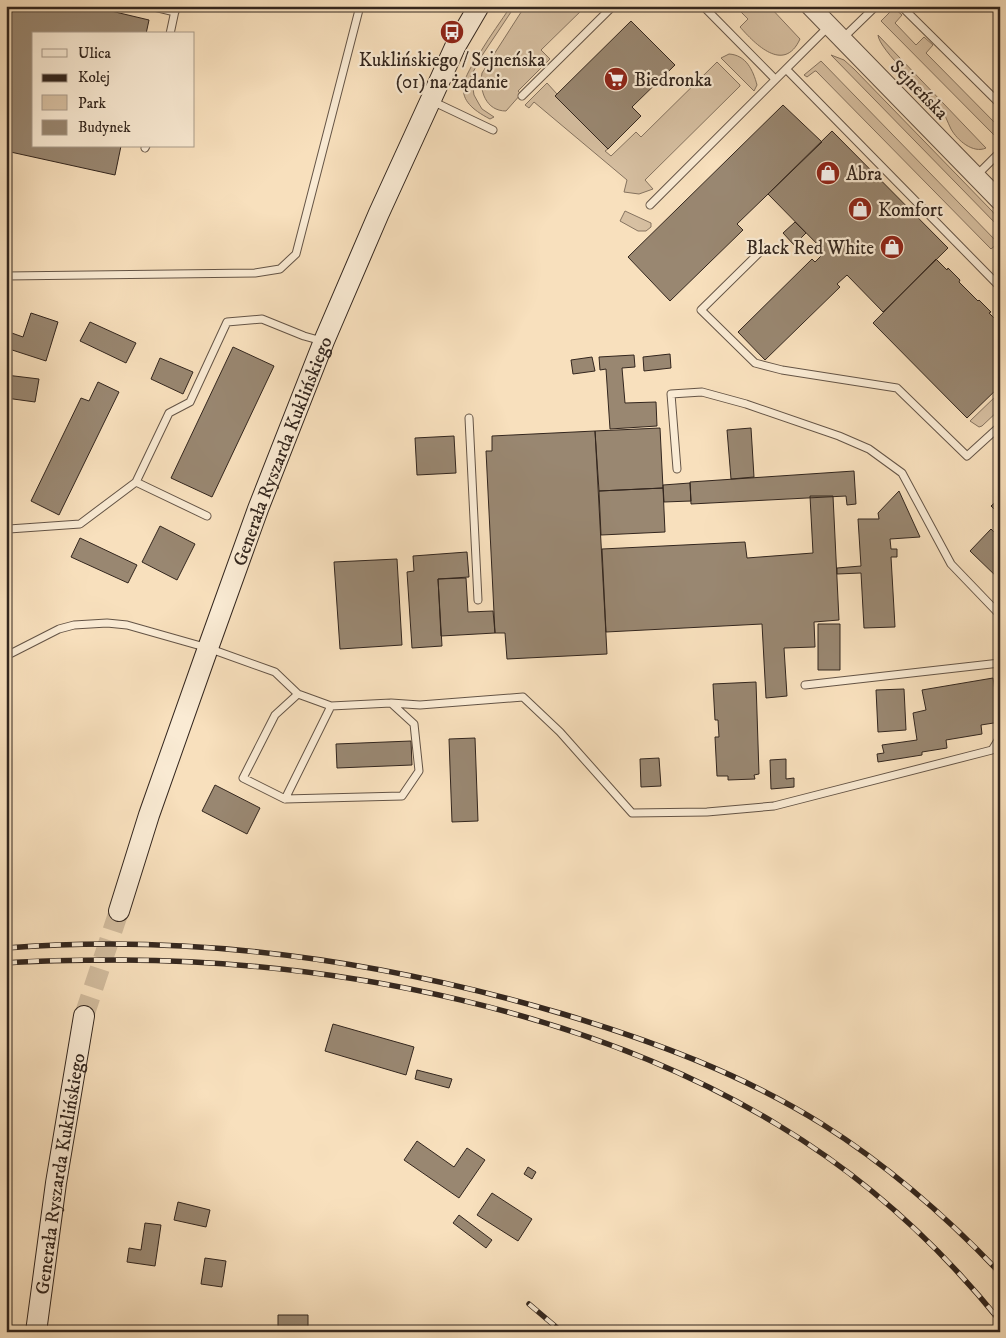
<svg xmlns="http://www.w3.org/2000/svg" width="1006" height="1338" font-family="'IM FELL DW Pica',serif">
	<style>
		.green { fill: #d7c0a2; stroke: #857360 }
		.building { fill: #998771; stroke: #33261e }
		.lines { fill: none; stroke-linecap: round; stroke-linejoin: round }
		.secondary-tunnel { stroke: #d1bb9d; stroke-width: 20; stroke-dasharray: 20 10; stroke-linecap: butt }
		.service-casing { stroke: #645446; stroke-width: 9 }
		.tertiary-casing { stroke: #645446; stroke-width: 20 }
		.secondary-casing { stroke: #33261e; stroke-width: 22 }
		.service { stroke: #faebd4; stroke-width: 7 }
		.tertiary { stroke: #faebd4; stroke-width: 18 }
		.secondary { stroke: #faebd4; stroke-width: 20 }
		.rail-casing { stroke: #33261e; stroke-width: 5.5 }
		.rail { stroke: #faebd4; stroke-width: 4; stroke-dasharray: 11; stroke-linecap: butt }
		.labels { text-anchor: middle; stroke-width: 4.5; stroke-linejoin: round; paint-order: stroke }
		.poi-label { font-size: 19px; fill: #33261e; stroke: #faebd4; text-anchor: start }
		.street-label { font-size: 19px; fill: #33261e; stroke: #faebd4 }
	</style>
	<rect width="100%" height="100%" fill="#f8e0bd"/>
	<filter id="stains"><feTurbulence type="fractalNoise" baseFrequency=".004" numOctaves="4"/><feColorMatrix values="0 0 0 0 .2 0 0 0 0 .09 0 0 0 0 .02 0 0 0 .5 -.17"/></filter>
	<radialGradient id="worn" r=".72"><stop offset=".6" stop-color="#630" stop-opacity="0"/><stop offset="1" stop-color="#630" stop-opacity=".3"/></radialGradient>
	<path class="green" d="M511,6H515L481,57L471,76L474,95L479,104L482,109L494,117L490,119C451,99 461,82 481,51C490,36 501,21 511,6Z
		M525,6H586L541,50L550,59L518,91L521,94L506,111C486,111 479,91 482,73Z
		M735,6H769L800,39C784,74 755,44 740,27L748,19Z
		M894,8L902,15L895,23L916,45L924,37L933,45L926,53L1000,128L998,139L881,21Z
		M878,35L986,148C973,154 957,140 951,129C947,121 945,114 940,107C928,94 879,50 878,35Z
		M729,54C746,55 753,70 757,85L754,91L721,58Z
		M831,55L844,60L854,69L992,211L1000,221V228Z
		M821,61L998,243L991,249L816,71H815L807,77L804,75Z
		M717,62L740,85V86L645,180L653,189L639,194L624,192L627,180L534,102L529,108L525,105L547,83L557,94L556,96L608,149L605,151L611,156L636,132L641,137Z
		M625,211L651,223V227L646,231H638L620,221Z
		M997,395L1000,398V409L982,426L979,427L970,421Z"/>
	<path class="building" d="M6,6H90L149,20L146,34H34V146H121L115,175L6,151Z
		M631,21L675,65L632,107L641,116L608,149L555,96Z
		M783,105L822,142L737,224L743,230L670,301L628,257Z
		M832,131L948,248L883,312L847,275L837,284L840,287L765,360L738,332L812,259L815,262L825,252L768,194Z
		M795,222L806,233L794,245L783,233Z
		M936,259L947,270L948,268L960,280L959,282L978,301L979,300L991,312L989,313L1000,324V386L967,418L873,323Z
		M31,313L58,322L46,361L6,348V331L23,337Z
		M90,322L136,343L126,363L80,341Z
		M233,347L274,366L212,497L171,478Z
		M670,354L671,368L644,371L643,357Z
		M634,355L635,367L622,368L625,403L656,402L657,426L610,429L606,369L600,370L599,357Z
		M592,357L595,371L573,374L571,360Z
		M160,358L193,372L183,394L151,379Z
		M6,375L39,379L35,402L6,398Z
		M98,382L119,392L59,515L31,501L81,398L89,401Z
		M660,428L663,488L599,491L595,431Z
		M751,428L754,477L731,479L727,430Z
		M595,431L607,654L507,659L505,633H495L486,451H492V436Z
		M454,436L456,473L417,475L415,438Z
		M854,471L856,504L847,505L846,496L691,504L690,482Z
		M690,483L691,501L664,502L663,485Z
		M663,488L665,532L601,535L599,491Z
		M899,491L920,537L890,539L891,549H897V557H891L895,627L864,628L861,573L837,574V568L861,566L858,519H879L878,513Z
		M810,496H833L839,620L814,622L815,647L784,648L787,696L766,698L762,624L606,632L602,549L745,542L747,558L813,553Z
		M1000,498V515L991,506Z
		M160,526L195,544L177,580L142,562Z
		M991,529L1000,538V580L970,551Z
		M80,538L137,565L128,583L71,557Z
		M467,552L469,577L438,579L442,646L412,648L407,572L414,571L413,556Z
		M397,559L402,645L340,649L334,562Z
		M466,578L468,612L493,611L495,633L441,636L438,579Z
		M818,624H840V670H818Z
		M993,678L1000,722L981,725L982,734L946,740L947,748L922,752V755L878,762L877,754L884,753L882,745L917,740L913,713L926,710L922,690Z
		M756,682L759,774L754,775L755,779L728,780V776H717L715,737H719L718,720H715L713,684Z
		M904,689L906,730L878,732L876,690Z
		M475,738L478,821L452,822L449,739Z
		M411,741L412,765L337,768L336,744Z
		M659,758L661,786L641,787L640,759Z
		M786,759V779L794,778V787L771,789L770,760Z
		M215,785L260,808L247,834L202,811Z
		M333,1024L414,1047L406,1075L325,1051Z
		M417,1070L452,1079L449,1088L415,1079Z
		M417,1141L454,1167L467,1148L485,1160L459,1198L404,1160Z
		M528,1167L536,1172L532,1179L524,1174Z
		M492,1193L532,1219L518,1241L477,1215Z
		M178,1202L210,1210L206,1227L174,1220Z
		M459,1215L492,1240L486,1248L453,1223Z
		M145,1223L161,1225L155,1266L127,1262L129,1248L141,1250Z
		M205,1258L226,1261L222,1287L201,1284Z
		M278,1315H308V1332H278Z"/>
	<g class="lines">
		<path class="secondary-tunnel" d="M84,1016L119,911"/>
		<g class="service-casing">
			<path id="service" d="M150,6L175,12
				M703,6L775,79
				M901,6L1000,104
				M170,34L176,6
				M842,39L876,6
				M786,69L1000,287
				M522,96L613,6
				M432,101L493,130
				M145,148L146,146
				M976,176L1000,152
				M650,205L829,26
				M764,248L701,310L755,363L782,370L897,388L967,456L1000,426
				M6,276L255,273L280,269L296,254L360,6
				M469,418L478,600
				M677,469L671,394L702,392L746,404L839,436L869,449L902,473L951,564L1000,615
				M136,482L207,516
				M6,534L9,529L80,524L136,482L169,413L190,402L227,322L262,319L304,336L322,341
				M6,656L59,629L74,625L107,623L127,625L208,648L275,672L298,694
				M805,685L1000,663
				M391,703L420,705L523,697L560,732L632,813L707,812L774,806L992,750L1000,737
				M285,799L331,706L391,703L414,724L419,771L402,796L285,799L243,778L275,715L298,694L331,706"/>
		</g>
		<g class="tertiary-casing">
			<path id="tertiary" d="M810,6L1000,201"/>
		</g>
		<g class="secondary-casing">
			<g id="secondary">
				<path id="s1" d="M119,911L149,815L208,648L258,509L324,341L379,213L455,47L479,6"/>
				<path id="s2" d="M36,1332L56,1183L84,1016"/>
			</g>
		</g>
		<use href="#service" class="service"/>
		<use href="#tertiary" class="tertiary"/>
		<use href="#secondary" class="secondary"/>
		<g class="rail-casing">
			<path id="rail" d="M6,948C193,933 384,961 563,1014C653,1041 742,1074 822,1124C887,1165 947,1217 1000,1273
				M6,963C45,960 83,960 122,960C340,961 590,1011 778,1125C863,1176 938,1244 1000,1321
				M529,1304L562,1332"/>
		</g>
		<use href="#rail" class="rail"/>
	</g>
	<defs>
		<g id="bus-disc" transform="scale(1.25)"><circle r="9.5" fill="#8f2418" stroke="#faebd4"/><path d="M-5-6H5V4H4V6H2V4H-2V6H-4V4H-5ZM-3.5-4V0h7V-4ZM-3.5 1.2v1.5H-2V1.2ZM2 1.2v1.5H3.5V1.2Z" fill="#fff"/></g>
		<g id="supermarket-disc" transform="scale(1.25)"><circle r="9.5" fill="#8f2418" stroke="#faebd4"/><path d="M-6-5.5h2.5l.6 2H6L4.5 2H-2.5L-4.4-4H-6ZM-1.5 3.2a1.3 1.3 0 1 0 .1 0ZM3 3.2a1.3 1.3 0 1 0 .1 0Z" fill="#fff"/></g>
		<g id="shop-disc" transform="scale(1.25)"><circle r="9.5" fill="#8f2418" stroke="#faebd4"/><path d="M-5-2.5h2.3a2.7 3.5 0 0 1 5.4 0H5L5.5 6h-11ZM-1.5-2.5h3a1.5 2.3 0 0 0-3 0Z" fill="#fff"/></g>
	</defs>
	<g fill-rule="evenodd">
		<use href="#bus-disc" x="452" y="32"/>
		<use href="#supermarket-disc" x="616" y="79"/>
		<use href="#shop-disc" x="828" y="173"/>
		<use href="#shop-disc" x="860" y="209"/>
		<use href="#shop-disc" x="892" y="247"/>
	</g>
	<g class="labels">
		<g class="poi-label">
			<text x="452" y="66" text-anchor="middle">Kuklińskiego / Sejneńska<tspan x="452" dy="22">(01) na żądanie</tspan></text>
			<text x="634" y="86">Biedronka</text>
			<text x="846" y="180">Abra</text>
			<text x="878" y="216">Komfort</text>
			<text x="874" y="254" text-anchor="end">Black Red White</text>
		</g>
		<g class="street-label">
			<text transform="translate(920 89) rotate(46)" y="7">Sejneńska</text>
			<text dy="7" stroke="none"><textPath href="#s1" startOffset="488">Generała Ryszarda Kuklińskiego</textPath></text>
			<text dy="7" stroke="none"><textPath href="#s2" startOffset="160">Generała Ryszarda Kuklińskiego</textPath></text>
		</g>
	</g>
	<rect width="1006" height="1338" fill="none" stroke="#f8e0bd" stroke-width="25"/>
	<rect x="8" y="8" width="991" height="1323" fill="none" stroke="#33261e" stroke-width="2.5"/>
	<rect x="12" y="12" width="981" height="1313" fill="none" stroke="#33261e"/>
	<rect x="32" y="32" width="162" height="115" fill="#faebd4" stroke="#aa9c8b"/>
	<rect x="42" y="49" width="25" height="8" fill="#faebd4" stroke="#aa9c8b"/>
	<text x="78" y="58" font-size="15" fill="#33261e">Ulica</text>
	<rect x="42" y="74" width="25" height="8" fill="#33261e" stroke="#aa9c8b"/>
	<text x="78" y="82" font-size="15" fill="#33261e">Kolej</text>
	<rect x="42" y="95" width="25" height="15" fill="#d7c0a2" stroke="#aa9c8b"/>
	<text x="78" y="108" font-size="15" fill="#33261e">Park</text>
	<rect x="42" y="120" width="25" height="15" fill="#998771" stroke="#aa9c8b"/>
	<text x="78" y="132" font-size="15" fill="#33261e">Budynek</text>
	<rect width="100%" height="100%" filter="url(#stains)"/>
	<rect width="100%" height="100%" fill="url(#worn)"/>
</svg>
